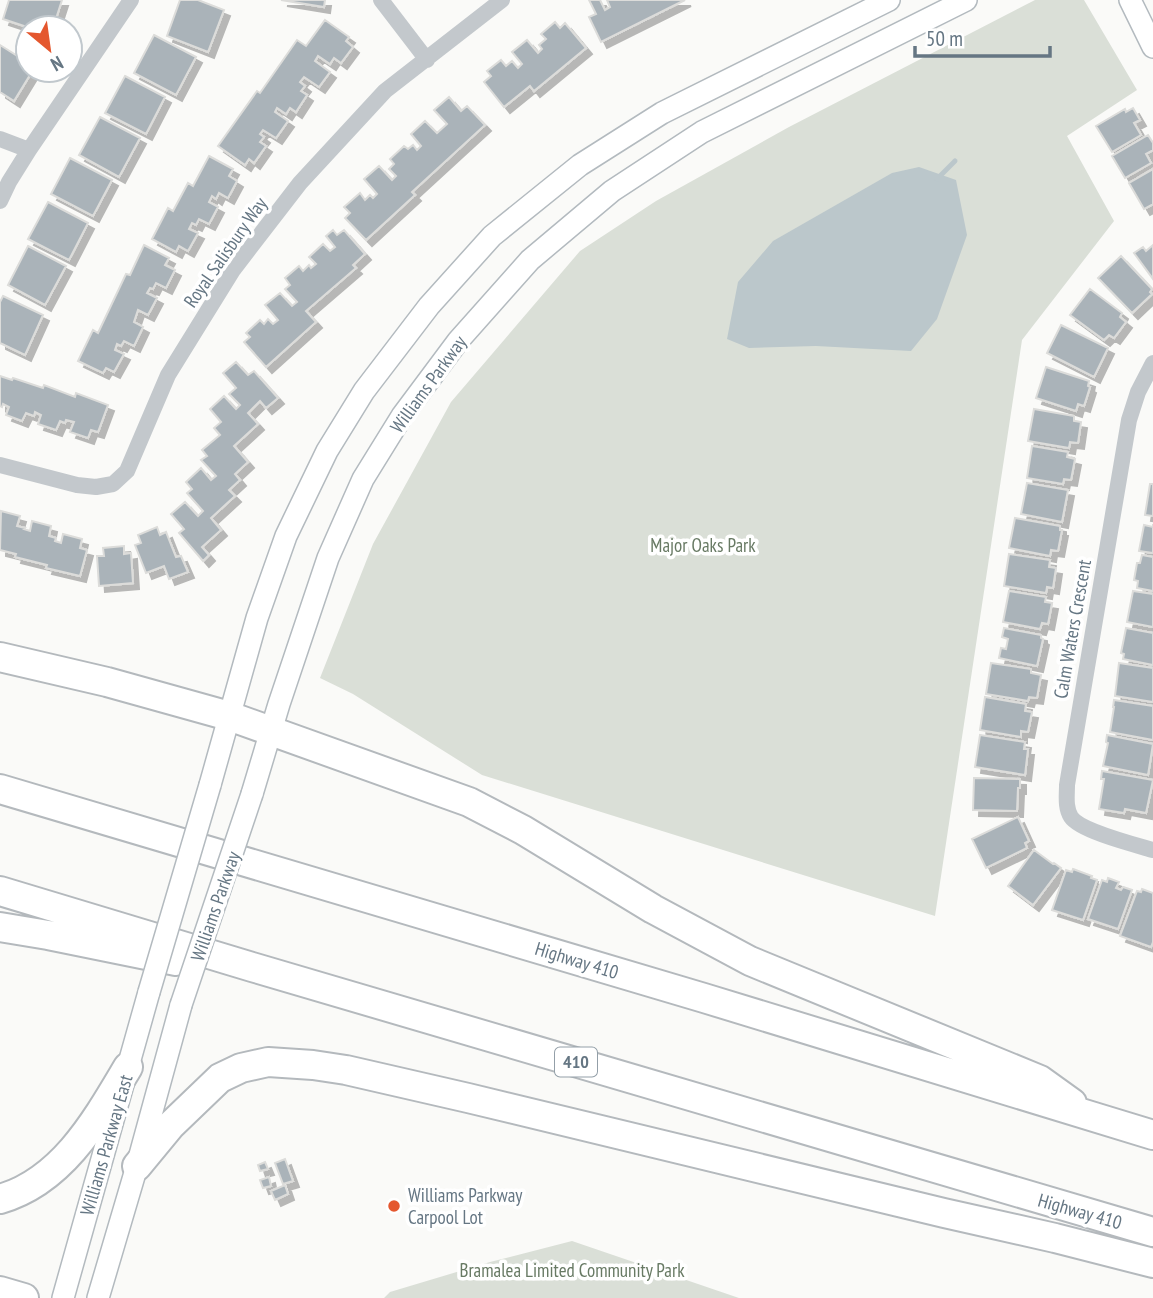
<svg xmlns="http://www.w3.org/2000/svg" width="1153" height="1298" font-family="'PT Sans Narrow',sans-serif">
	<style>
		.green { fill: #dadfd7 }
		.water { fill: #bbc7cb }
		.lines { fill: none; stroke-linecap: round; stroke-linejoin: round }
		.stream { stroke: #bbc7cb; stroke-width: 5 }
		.building { fill: #aab3b9; stroke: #dcdcda; stroke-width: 2; filter: url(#shadow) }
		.secondary-casing { stroke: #b3babf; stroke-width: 24 }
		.highway-casing { stroke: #b4b9bd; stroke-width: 32 }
		.street { stroke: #c3c8cc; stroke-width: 16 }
		.secondary { stroke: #fff; stroke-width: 21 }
		.highway { stroke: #fff; stroke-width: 28 }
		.secondary-bridge-casing { stroke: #b3babf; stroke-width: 24; stroke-linecap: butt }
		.secondary-bridge { stroke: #fff; stroke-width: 21 }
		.poi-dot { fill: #e4572e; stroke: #fff; stroke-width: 2.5 }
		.labels { text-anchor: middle; stroke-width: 7; stroke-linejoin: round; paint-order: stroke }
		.shield { fill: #fff; stroke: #939fa8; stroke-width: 2 }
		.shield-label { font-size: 18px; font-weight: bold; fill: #657683 }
		.street-label { font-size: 19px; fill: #657683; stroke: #fff }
		.park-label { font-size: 19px; fill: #687a64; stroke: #fff }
		.poi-label { font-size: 19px; fill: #657683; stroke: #fff; text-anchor: start }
	</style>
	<defs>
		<filter id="shadow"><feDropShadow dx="6" dy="6" stdDeviation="0" flood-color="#0004"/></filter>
	</defs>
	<rect width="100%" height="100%" fill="#fafaf8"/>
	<path class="green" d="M1035,0H1084L1137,90L1067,136L1114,221L1022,340L935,916L482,775L353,694L320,678L373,544L451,402L580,251L656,201L789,127Z
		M572,1241L739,1298H384L390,1292L490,1262Z"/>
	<path class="water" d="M919,167L956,180L967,235L937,319L911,351L816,346L749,348L727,339L738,282L773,241L892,173Z"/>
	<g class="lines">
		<path class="stream" d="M937,179L955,161"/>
	</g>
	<path class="building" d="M9,0H62L53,28H30L3,19Z
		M180,0H198L224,10L208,52L167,36Z
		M281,0H325L324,7Z
		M589,0H600L605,10L610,7L607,0H685L601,42L589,17L596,14Z
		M325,20L349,37L346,41L353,47L341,63L334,58L330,64L318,56L315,61L330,72L319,87L304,77L300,82L305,86L301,91L307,95L296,112L290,108L286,114L277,108L275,112L288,121L276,138L263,130L260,134L264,137L260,142L266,146L254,163L249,159L245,165L218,146L257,91L260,93L297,40L306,46Z
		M555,22L560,28L565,23L586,48L534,91L530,86L504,107L484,82L491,76L487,71L501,60L506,66L512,61L518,68L522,64L512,52L527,40L538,53L542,49L539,45L546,39L541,34Z
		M154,35L196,57L176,95L134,73Z
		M0,45L16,55L18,51L28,57V70H33L14,101L0,92Z
		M125,76L165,97L146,134L105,113Z
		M449,97L461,111L467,106L485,125L412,192L415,195L366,240L345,218L350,213L344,207L360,193L365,200L370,195L373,198L377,194L364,179L379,166L392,180L396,176L389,169L394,164L390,159L404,146L408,149L413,145L417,150L421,146L411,134L425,121L437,133L447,124L434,110Z
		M1133,108L1140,120L1134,123L1141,135L1112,152L1096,126L1125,109L1126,112Z
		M100,117L140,138L119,177L79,155Z
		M1148,135L1153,143V150L1146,154L1151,163L1125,178L1112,156Z
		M209,156L233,169L229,176L237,181L228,198L219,193L216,199L212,196L209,202L218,207L209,224L199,219L196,225L192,223L189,229L198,233L188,251L179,246L176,252L152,239L168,208L173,211L188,183L193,186Z
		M70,158L112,180L93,216L51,194Z
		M1153,169V204L1144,209L1129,183Z
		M48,202L88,223L69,260L28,239Z
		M333,230L337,235L344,230L365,254L353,265L356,268L306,311L316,322L266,367L244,342L250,337L246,333L260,320L264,324L268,319L273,324L278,320L265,305L280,293L292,306L297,302L285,289L290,285L285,278L299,266L303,271L309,265L311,268L316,264L309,257L323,244L330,251L335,247L326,236Z
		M144,245L169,258L165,265L175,270L166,288L156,283L153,289L150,288L147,293L157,298L148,315L138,310L134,322L143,327L134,346L124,341L121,346L117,344L115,350L124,354L114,372L106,368L103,373L78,361L93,330L98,333L126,274L130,275Z
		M1153,245V279L1134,253L1143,247L1146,251Z
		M28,246L66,266L45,305L8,285Z
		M1121,256L1152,289L1150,292L1152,294L1132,313L1098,278Z
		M1090,289L1122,313L1120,317L1126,322L1114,338L1109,335L1104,340L1070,315Z
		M3,296L43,315L25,355L0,343V302Z
		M1061,325L1108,348L1094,377L1047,353Z
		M236,362L248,375L254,371L278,398L266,408L260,401L248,413L258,424L234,446L248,462L235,474L240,480L229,490L235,496L211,518L221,530L202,547L209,555L203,561L179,533L184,529L171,514L185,502L198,516L203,511L187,493L192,489L186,482L201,468L211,480L216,476L201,460L207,456L202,450L220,435L214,428L221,422L210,409L224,396L236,409L240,405L229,394L236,388L223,373Z
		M1046,367L1089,381L1088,386L1090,387L1084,406L1078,404L1076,411L1036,398Z
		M0,376L12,380L13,378L43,388L44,385L75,397L76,393L108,405L98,432L91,430L88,438L70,432L74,422L66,420L65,423L60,421L56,430L38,424L41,415L35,412L34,416L26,413L22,421L6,415L9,407L3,404L2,407L0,406Z
		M1034,409L1074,416V421L1081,422L1078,443L1070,442L1069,448L1028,441Z
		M1032,446L1068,452L1067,457L1075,459L1071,480L1064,479L1063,484L1027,478Z
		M1027,483L1068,490L1062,522L1021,514Z
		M1150,484H1153V516L1145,515Z
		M1,511L20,516L17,526L25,528L24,529L30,531L32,521L51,526L49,536L56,538L55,541L61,543L63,534L82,539L80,548L87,550L80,576L46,568L47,565L15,557L16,554L0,550Z
		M1015,518L1060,526V530H1062L1058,551L1051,550L1050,556L1009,548Z
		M1153,524V553L1139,551L1144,525L1153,527Z
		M157,527L160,535L166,532L176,557L181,556L188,572L169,579L164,566L146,573L135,545L141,543L138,535Z
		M124,546V554L131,553L133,583L99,586L97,556H104L103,548Z
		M1009,554L1050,560L1049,567L1056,568L1053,588L1047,587L1046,593L1004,586Z
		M1142,555L1153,557V591L1137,588L1138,581L1134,580L1137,563H1140Z
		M1009,591L1046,597L1045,602L1052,603L1048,624L1042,623L1040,629L1003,622Z
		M1133,591L1153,594V627L1127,622Z
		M1004,628L1041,635V638L1043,639L1037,666L999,658L1001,648L1006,649L1008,639L1002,637Z
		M1126,628L1153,633V665L1123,659L1124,654L1121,653Z
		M991,663L1031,669V673L1041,675L1037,698L1029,697L1028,701L986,694Z
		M1119,663L1153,668V702L1115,696Z
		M985,697L1026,704L1025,711L1032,712L1028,732L1021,731V737L980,730Z
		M1114,700L1153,706V740L1110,732L1114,707H1113Z
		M980,735L1025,742L1024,749H1028L1025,775L975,767Z
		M1107,735L1153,744L1148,775L1103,766L1108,743L1106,742Z
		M1102,771L1153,780L1146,813L1125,809L1124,813L1099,809L1104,779H1101Z
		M974,778L1020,779V788H1018L1017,811L973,810Z
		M1018,817L1029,841L1025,843L1027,848L986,868L972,839Z
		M1034,850L1053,864L1054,863L1061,868L1033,905L1008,886Z
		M1073,869L1092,876L1091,878L1097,880L1083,920L1052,910L1066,870L1072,872Z
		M1108,878L1119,882L1116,888L1121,890L1123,887L1132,890L1118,929L1088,919L1102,880L1107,882Z
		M1142,889L1153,893V942L1151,947L1120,936L1137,891L1141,892Z
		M285,1159L293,1181L283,1184L275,1163Z
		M265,1162L268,1169L260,1171L258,1165Z
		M269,1177L271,1186L263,1188L260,1180Z
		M285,1185L288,1194L275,1200L271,1191Z"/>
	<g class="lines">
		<g class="secondary-casing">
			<path id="secondary" d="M1130,0L1153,47
				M210,785L257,618L286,536L327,451L364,391L429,306L492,236L580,165L662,113L889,0
				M252,794L279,704L328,558L363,479L402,416L458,341L530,260L612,191L702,132L966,0
				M63,1298L149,992
				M98,1298L137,1166L181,1005"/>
		</g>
		<g class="highway-casing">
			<path id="highway" d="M0,657L107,682L229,716L469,802L523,830L653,909L750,961L1040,1080L1072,1103
				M0,789L704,998L1153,1135
				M0,891L252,967L1153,1232
				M0,927L48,935L176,961
				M137,1166L170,1126L220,1078L241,1068L268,1062L313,1065L346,1070L468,1098L944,1213L1055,1238L1153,1263
				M0,1199C63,1181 97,1119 128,1067
				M0,1291L24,1298"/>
		</g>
		<path class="street" d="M381,0L427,60
			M0,139L29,150
			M0,201L9,182L29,150L131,0
			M1153,363L1138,392L1129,420L1067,785C1067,796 1065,807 1071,817C1080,831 1136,845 1153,850
			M0,465L77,485L96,487L113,484L127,471L168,375L233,270L300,183L385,91L502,0"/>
		<use href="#secondary" class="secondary"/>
		<use href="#highway" class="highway"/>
		<g class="secondary-bridge-casing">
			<path id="secondary-bridge" d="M149,992L210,785
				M181,1005L252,794"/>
		</g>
		<use href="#secondary-bridge" class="secondary-bridge"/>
	</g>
	<circle class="poi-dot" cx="394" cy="1206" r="7"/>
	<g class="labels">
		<rect class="shield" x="555" y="1047.5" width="42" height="29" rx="5"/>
		<g class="shield-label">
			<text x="576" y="1068">410</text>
		</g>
		<g class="street-label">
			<text transform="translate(225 252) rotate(-55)" y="7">Royal Salisbury Way</text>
			<text transform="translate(428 384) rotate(-54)" y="7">Williams Parkway</text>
			<text transform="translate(1072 629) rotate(-80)" y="7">Calm Waters Crescent</text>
			<text transform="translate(215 906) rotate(-71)" y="7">Williams Parkway</text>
			<text transform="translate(577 960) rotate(17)" y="7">Highway 410</text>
			<text transform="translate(106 1145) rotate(-74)" y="7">Williams Parkway East</text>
			<text transform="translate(1080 1211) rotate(16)" y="7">Highway 410</text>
		</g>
		<g class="park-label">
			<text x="703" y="552">Major Oaks Park</text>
			<text x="572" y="1277">Bramalea Limited Community Park</text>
		</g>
		<g class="poi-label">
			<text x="408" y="1202">Williams Parkway<tspan x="408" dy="22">Carpool Lot</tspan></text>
		</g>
	</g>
	<g transform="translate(49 49) rotate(151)"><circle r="33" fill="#ffffff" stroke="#c1c8cd" stroke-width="2"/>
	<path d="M0-5L12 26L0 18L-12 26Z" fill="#e4572e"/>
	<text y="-10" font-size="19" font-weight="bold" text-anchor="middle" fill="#657683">N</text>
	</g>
	<path d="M915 46v10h135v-10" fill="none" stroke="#657683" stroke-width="3.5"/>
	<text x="926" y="46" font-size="21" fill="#657683" stroke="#ffffff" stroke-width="5" paint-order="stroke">50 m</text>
</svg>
